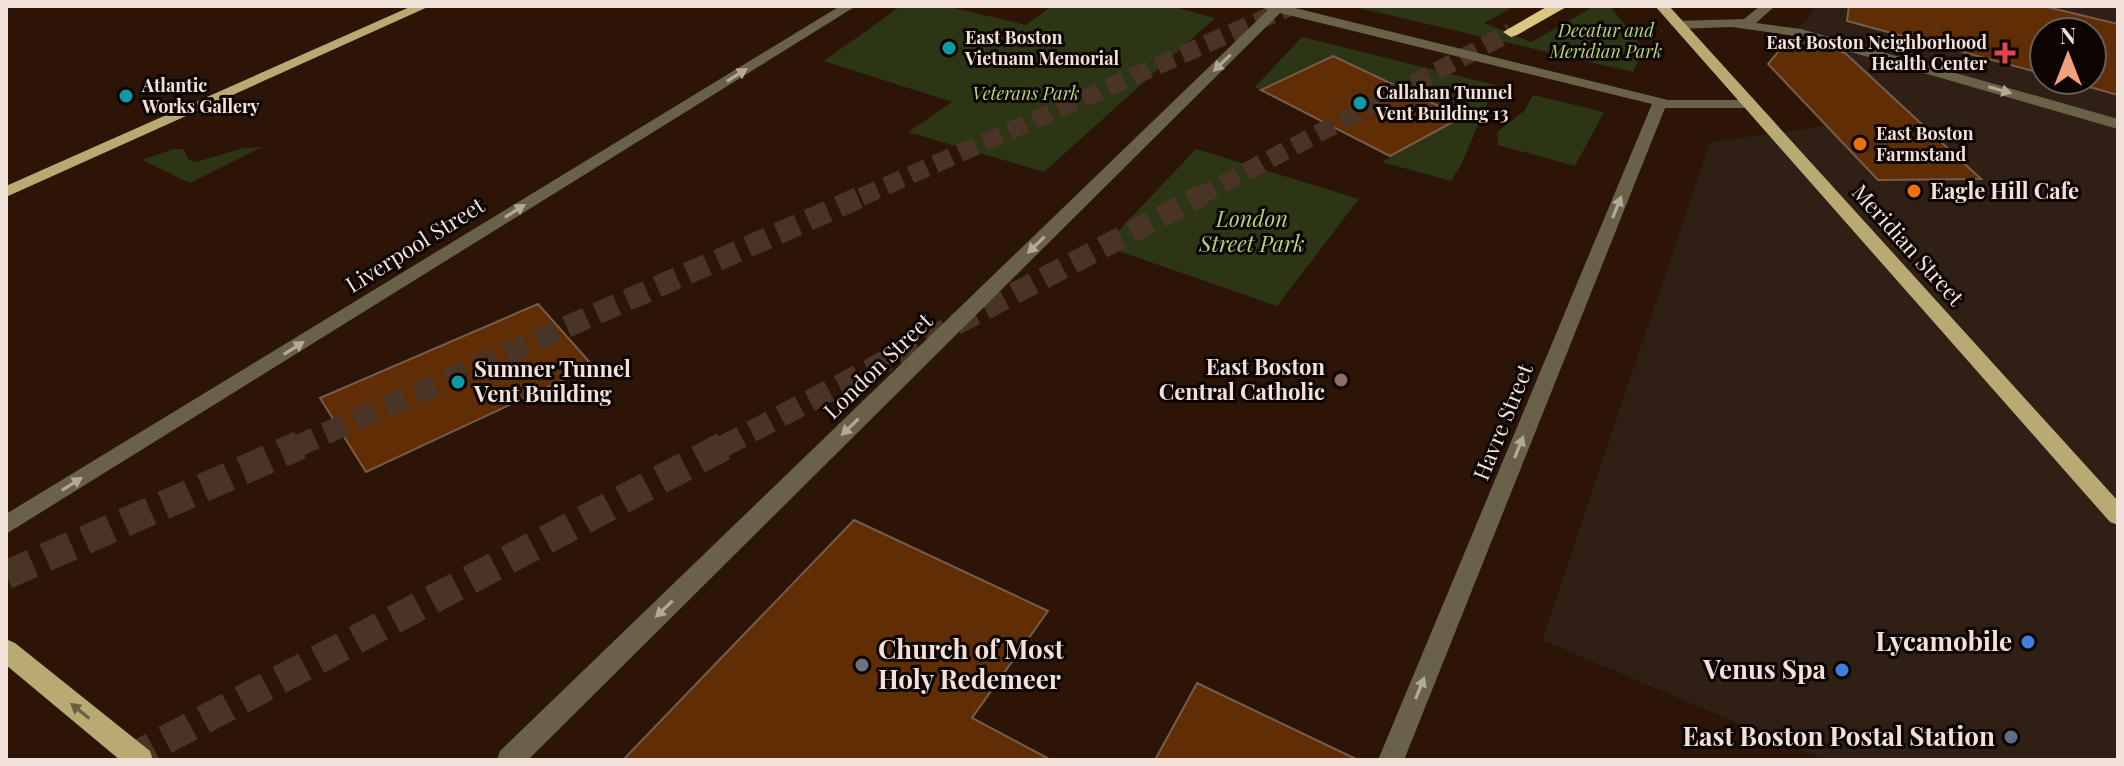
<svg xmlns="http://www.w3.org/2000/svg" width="2124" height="766" font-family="'Playfair Display',serif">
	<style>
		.commercial { fill: #2f1f15; fill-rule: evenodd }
		.green { fill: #2c3615 }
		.building { fill: #602d04; stroke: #775c4b; stroke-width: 2 }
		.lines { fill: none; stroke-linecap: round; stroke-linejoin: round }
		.highway-tunnel-far2 { stroke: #4a3426; stroke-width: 18; stroke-dasharray: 18 9; stroke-linecap: butt }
		.highway-tunnel-far1 { stroke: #4a3426; stroke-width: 22; stroke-dasharray: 22 11; stroke-linecap: butt }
		.highway-tunnel { stroke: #4a3426; stroke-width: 29; stroke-dasharray: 29 14; stroke-linecap: butt }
		.minor { fill: #696248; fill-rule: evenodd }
		.major { fill: #b9a972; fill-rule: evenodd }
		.highway { fill: #d8c682; fill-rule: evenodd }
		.oneway { fill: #b4a897 }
		.oneway2 { fill: #6c5f40 }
		.culture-dot { fill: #0f9aa8; stroke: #0d0502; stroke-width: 3 }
		.health-dot { fill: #e0444e; stroke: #0d0502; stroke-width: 3 }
		.food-dot { fill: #e8710a; stroke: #0d0502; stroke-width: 3 }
		.education-dot { fill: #8d6e63; stroke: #0d0502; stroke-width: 3 }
		.shop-dot { fill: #3f7fe0; stroke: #0d0502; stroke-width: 3 }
		.worship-dot { fill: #6b7280; stroke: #0d0502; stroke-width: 3 }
		.service-dot { fill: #5c6f8a; stroke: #0d0502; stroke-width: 3 }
		.labels { text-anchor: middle; stroke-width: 6; stroke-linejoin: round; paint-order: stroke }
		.far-park-label { font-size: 18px; font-style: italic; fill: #b6d47b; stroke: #0d0502 }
		.far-poi-label { font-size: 18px; font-weight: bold; fill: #f1e1d8; stroke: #0d0502; text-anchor: start }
		.poi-label { font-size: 22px; font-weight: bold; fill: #f1e1d8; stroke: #0d0502; text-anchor: start }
		.park-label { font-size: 22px; font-style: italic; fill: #b6d47b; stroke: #0d0502 }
		.street-label { font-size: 22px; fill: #f1e1d8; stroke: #0d0502 }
		.near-poi-label { font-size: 26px; font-weight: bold; fill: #f1e1d8; stroke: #0d0502; text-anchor: end }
	</style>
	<rect width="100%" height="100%" fill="#2c1507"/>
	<path class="commercial" d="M1818,6H2106L2118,9V760H1825L1542,640L1710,142L1827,126L1768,63ZM2044,32H2092V80H2044Z"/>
	<path class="green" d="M901,6H946L1026,25L1052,6H1170L1215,18L1044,172L908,132L952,102L824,61Z
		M1350,6H1515L1484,23L1531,42L1595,6H1610L1644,49L1633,72Z
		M1302,37L1495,85L1462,163L1451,181L1382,162L1461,116L1333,56L1261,90L1255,87Z
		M1533,95L1604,112L1575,166L1498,145L1497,132L1524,111Z
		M262,147L190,183L142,160L173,149H183L189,160L196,162L243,148Z
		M1196,149L1359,199L1277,306L1104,246Z"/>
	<path class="building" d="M1849,6H2043L2118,24V95L2064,80H2092V32H2044V74L1847,21Z
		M1790,38L1845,53L1981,179L1878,180L1768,64Z
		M1333,56L1462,117L1390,156L1261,90Z
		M538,304L593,366L366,472L320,398Z
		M854,520L1048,611L972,718L1051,760H623Z
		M1197,683L1358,760H1155Z"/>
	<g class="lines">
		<path class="highway-tunnel-far2" d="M861,197L1292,6
			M1198,197L1511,32"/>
		<path class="highway-tunnel-far1" d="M295,447L865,195
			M722,447L1202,195"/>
		<path class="highway-tunnel" d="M6,575L300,445
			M127,760L726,445"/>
		<path class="minor" d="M840,6H856L6,534V514Z
			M1259,6H1287L1668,100H1749L1756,104L1749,108H1665L1404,760H1378L1652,104L1280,13L528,760H497L500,751L1268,10Z
			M1760,6H1775L1756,23L1801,29L2118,119V129L1795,36L1732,27L1678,29L1671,25L1678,21L1744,19Z"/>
		<path class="major" d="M412,6H430L6,197V186Z
			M1655,6H1669L2118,501V525L2110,522Z
			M6,639L15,643L150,751L153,760H120L6,665Z"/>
		<path class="highway" d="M1548,6H1568L1517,35L1511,37L1503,32Z"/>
	</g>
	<defs><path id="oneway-solid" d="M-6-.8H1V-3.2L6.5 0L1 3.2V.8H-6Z" transform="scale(2)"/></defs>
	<g class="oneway">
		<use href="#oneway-solid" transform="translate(1222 63) rotate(136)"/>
		<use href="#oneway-solid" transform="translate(737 75) rotate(-32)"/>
		<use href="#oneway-solid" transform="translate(2000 90) rotate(16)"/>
		<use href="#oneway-solid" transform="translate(1617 207) rotate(-68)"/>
		<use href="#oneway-solid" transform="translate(515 211) rotate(-32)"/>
		<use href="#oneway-solid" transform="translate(1036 245) rotate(136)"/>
		<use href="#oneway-solid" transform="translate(294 348) rotate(-32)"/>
		<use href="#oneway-solid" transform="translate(850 427) rotate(136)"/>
		<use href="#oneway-solid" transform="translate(1519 447) rotate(-68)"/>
		<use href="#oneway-solid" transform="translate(72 484) rotate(-32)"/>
		<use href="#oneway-solid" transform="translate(664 609) rotate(136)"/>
		<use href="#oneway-solid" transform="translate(1420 688) rotate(-68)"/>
	</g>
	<use class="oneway2" href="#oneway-solid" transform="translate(80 711) rotate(-141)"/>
	<g class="culture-dot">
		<circle cx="949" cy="48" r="8"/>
		<circle cx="126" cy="96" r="8"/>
		<circle cx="1360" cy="103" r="8"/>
		<circle cx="458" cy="382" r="8"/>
	</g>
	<path class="health-dot" d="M2001 41h8v8h8v8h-8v8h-8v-8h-8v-8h8z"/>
	<g class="food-dot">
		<circle cx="1860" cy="144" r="8"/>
		<circle cx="1914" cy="191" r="8"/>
	</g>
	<circle class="education-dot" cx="1341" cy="380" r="8"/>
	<g class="shop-dot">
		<circle cx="2028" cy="642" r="8"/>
		<circle cx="1842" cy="670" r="8"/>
	</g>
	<circle class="worship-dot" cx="862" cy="665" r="8"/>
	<circle class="service-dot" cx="2011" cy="737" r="8"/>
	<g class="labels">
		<g class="far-park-label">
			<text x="1606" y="37">Decatur and<tspan x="1606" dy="21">Meridian Park</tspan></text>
			<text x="1026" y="100">Veterans Park</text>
		</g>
		<g class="far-poi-label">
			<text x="965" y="44">East Boston<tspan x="965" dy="21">Vietnam Memorial</tspan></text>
			<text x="1987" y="49" text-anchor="end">East Boston Neighborhood<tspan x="1987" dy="21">Health Center</tspan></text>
			<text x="142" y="92">Atlantic<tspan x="142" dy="21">Works Gallery</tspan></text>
			<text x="1376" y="99">Callahan Tunnel<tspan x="1376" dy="21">Vent Building 13</tspan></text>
			<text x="1876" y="140">East Boston<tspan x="1876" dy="21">Farmstand</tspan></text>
		</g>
		<g class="poi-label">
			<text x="1930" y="199">Eagle Hill Cafe</text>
			<text x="1325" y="375" text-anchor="end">East Boston<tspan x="1325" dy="25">Central Catholic</tspan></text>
			<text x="474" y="377">Sumner Tunnel<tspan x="474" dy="25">Vent Building</tspan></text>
		</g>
		<g class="park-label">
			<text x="1252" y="227">London<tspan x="1252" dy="25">Street Park</tspan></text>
		</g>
		<g class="street-label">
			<text transform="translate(415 245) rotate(-32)" y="8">Liverpool Street</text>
			<text transform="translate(1908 245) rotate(48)" y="8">Meridian Street</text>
			<text transform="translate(878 366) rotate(-44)" y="8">London Street</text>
			<text transform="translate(1503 422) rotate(-68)" y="8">Havre Street</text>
		</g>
		<g class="near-poi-label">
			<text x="2012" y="651">Lycamobile</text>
			<text x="878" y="659" text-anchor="start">Church of Most<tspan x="878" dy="30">Holy Redemeer</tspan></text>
			<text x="1826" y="679">Venus Spa</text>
			<text x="1995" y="746">East Boston Postal Station</text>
		</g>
	</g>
	<rect width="2124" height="766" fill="none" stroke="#f1e1d8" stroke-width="16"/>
	<g transform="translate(2068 56)"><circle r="38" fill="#0d0502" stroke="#685d58" stroke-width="2"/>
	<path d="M0-6L14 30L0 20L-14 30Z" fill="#f2a17e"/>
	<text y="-12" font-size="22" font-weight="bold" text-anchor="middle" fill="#f1e1d8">N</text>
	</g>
</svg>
